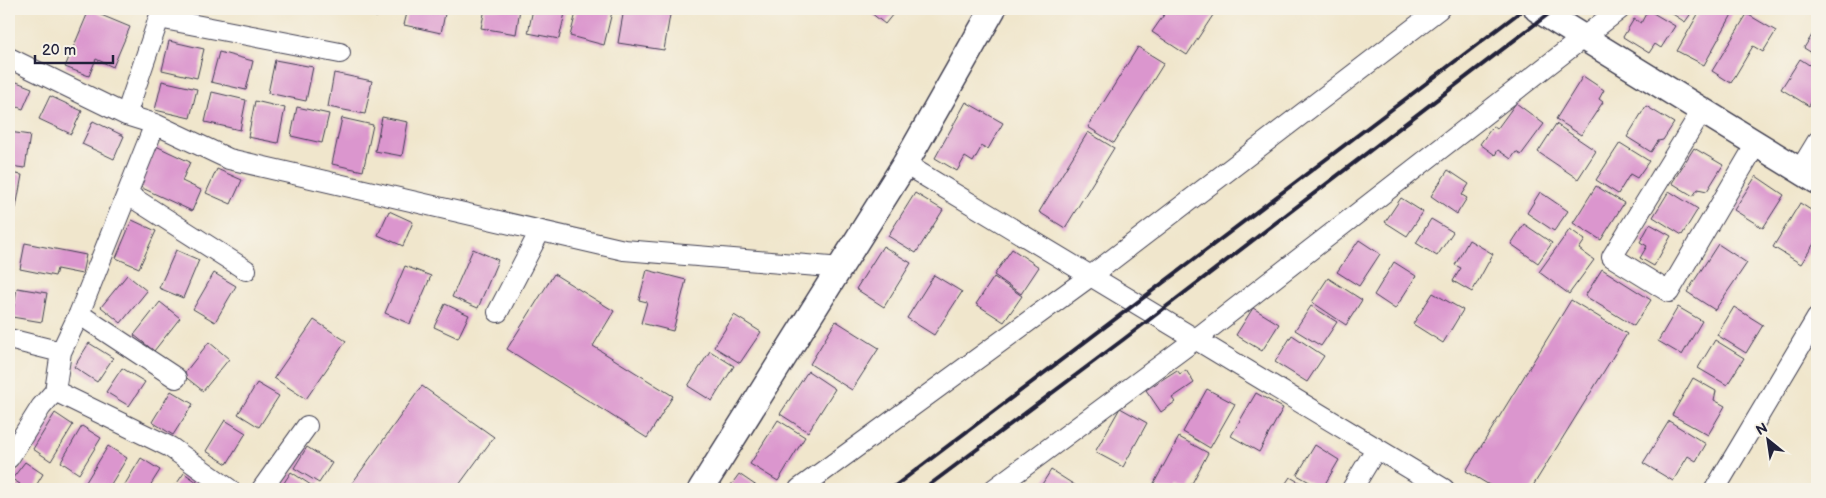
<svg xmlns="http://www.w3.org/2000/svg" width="1826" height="498" font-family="'Balsamiq Sans',sans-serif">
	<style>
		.building { fill: #db96ce }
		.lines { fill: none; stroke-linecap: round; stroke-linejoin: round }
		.minor-casing { stroke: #413f51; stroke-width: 22 }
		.tertiary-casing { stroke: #413f51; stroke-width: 28 }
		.minor { stroke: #fff; stroke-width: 20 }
		.tertiary { stroke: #fff; stroke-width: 25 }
		.rail { stroke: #22223b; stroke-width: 4 }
	</style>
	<rect width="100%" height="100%" fill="#f7f3e8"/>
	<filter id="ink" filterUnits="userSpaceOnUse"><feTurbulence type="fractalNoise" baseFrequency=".02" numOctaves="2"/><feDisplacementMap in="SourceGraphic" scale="10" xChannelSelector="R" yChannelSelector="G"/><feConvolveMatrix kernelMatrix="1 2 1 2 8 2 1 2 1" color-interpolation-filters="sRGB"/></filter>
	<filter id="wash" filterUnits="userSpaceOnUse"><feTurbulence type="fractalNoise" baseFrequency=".0096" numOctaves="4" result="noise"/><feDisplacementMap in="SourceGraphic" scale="20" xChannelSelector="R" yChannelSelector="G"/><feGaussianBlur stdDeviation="1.12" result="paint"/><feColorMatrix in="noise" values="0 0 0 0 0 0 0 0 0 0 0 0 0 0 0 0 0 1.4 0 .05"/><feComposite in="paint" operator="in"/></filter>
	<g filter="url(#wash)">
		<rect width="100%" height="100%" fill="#f0e6cc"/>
		<g id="blocks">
			<path class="building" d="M338,9H379L377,17Z
				M408,9H446L441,33L404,25Z
				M485,9H520L516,34L481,28Z
				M533,9H566L559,39L528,33Z
				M577,9H599L612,12L604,45L570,36Z
				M624,9H671L664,50L618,43Z
				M866,9H897L885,24Z
				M1168,9H1217L1187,55L1152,32Z
				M1665,9H1694L1685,22Z
				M1701,9H1735L1704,65L1677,51Z
				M89,10L130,27L113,67L96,59L89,76L65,67Z
				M1648,10L1675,26L1661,48L1655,44L1649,53L1623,37L1634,19L1641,23Z
				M1747,14L1776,31L1763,52L1753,46L1731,83L1712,71Z
				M1817,27V56L1804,48Z
				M169,41L204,49L197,78L162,70Z
				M1138,47L1164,63L1114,143L1088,127Z
				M219,52L253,61L246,90L211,82Z
				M1800,59L1817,70V92L1809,106L1781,89Z
				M275,60L313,67L306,101L268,93Z
				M334,73L372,81L365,114L328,107Z
				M1583,76L1604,90L1599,99L1603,102L1581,135L1556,119Z
				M9,79L32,88L23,109L9,104Z
				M162,81L197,89L190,118L155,110Z
				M212,92L246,100L240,130L205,122Z
				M50,96L82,111L71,134L39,119Z
				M255,101L285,108L278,143L248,137Z
				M966,102L1003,123L988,149L982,146L973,162L965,157L957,171L935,158Z
				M1516,103L1544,124L1521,155L1516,152L1511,159L1498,150L1495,155L1480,144L1493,126L1497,129Z
				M1646,106L1674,123L1663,140L1658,141L1651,152L1627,137Z
				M297,107L329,114L322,143L291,136Z
				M382,117L408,122L402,156L375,151Z
				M342,118L373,125L363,171L332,164Z
				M93,121L124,136L114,159L82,144Z
				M1556,124L1596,151L1578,179L1538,152Z
				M9,132L30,135L25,168L9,166Z
				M1088,132L1114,148L1065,228L1039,212Z
				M1620,143L1649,161L1637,178L1630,174L1618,194L1596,180Z
				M156,146L190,162L182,181L201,190L192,211L138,186Z
				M1694,148L1723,165L1707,191L1698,189L1693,196L1672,183Z
				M217,169L242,180L231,204L206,193Z
				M1448,170L1469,184L1462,195L1467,198L1457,214L1431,196Z
				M9,173L22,175L16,208L9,206Z
				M1756,176L1784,195L1763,228L1734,210Z
				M1596,186L1624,203L1601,240L1573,223Z
				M1669,191L1698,209L1682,235L1653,217Z
				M1540,192L1568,211L1554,231L1527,213Z
				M915,193L943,210L916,253L888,236Z
				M1401,198L1423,212L1407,236L1385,222Z
				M1800,203L1817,214V239L1801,264L1773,247Z
				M389,211L413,222L403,246L378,235Z
				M1431,219L1453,232L1437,256L1416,243Z
				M132,220L156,231L139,268L116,258Z
				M1524,224L1552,243L1538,263L1511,244Z
				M1650,224L1671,236L1654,266L1640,258L1647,246L1640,242Z
				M1570,229L1585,240L1579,249L1594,260L1569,294L1539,272Z
				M1359,240L1380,254L1359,286L1337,272Z
				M1469,240L1493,254L1472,292L1453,281L1461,268L1455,265Z
				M25,243L86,255L82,274L57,269L55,276L20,269Z
				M1718,244L1747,263L1715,310L1687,292Z
				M883,246L911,263L884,307L856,289Z
				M473,249L498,260L478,308L452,297Z
				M1012,249L1039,267L1021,294L994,275Z
				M176,250L199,260L183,298L159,288Z
				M1394,262L1416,276L1395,309L1374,295Z
				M405,266L431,276L410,324L385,313Z
				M1602,269L1651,300L1634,326L1585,296Z
				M647,270L686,280L673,331L641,323L647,302L639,300Z
				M214,273L236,286L215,322L193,309Z
				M554,274L614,311L593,346L673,396L647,438L507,349Z
				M127,275L147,291L121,323L101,307Z
				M934,275L962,292L934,335L907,318Z
				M994,277L1022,296L1004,322L976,304Z
				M1328,278L1362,300L1346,325L1312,302Z
				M17,288L47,293L42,322L12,317Z
				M1433,293L1463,310L1443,343L1413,324Z
				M1571,300L1627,334L1531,489H1496L1466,471Z
				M160,302L180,318L154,351L134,335Z
				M445,304L469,315L458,338L434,327Z
				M1311,306L1337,322L1321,346L1295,330Z
				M1678,307L1702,321L1682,355L1658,341Z
				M1734,307L1763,325L1746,353L1717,335Z
				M1253,308L1279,324L1262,351L1236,335Z
				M734,315L761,332L740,363L714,347Z
				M314,320L346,341L306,399L274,378Z
				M836,321L879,348L852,390L810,364Z
				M1292,335L1324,356L1307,382L1275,362Z
				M1715,340L1744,358L1727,385L1698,368Z
				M209,342L229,359L203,391L183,375Z
				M89,343L113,358L97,382L74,367Z
				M710,351L734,366L712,401L688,386Z
				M122,368L145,382L129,406L106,392Z
				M1177,370L1180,374L1186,370L1194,383L1172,398L1175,402L1161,412L1146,390Z
				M808,371L835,389L808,432L780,414Z
				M1693,378L1716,391L1714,400L1725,406L1708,435L1672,415Z
				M257,383L279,396L259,427L238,414Z
				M422,386L494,437L456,489H348Z
				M1207,389L1235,404L1210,448L1183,432Z
				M171,391L193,404L173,435L152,422Z
				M1256,393L1283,408L1259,452L1231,436Z
				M1120,408L1147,423L1123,467L1095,452Z
				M55,413L73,425L51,461L33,449Z
				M225,420L246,433L227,464L206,451Z
				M778,420L805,437L778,481L750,464Z
				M1669,421L1706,444L1696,461L1688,456L1673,481L1643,463Z
				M82,426L101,438L79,474L61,462Z
				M1179,437L1208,453L1189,489L1177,486L1175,489H1161L1153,485Z
				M1315,445L1339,460L1322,489L1297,475Z
				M108,446L127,458L108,489H98L86,482Z
				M307,447L332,463L319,483L294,468Z
				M141,458L160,470L148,489H122Z
				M25,462L43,474L34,489H16L20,484L12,479Z
				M1051,470L1081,489H1039Z
				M291,472L317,489H280Z
				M184,473L207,489H173Z
				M739,474L761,489H728Z
				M1290,477L1311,489H1282Z"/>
		</g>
	</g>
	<g filter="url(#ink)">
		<use href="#blocks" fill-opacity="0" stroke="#413f51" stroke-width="1"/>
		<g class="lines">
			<g class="minor-casing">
				<path id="minor" d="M9,58L126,115L155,124L229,159L624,250L842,268
					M1703,109L1612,257L1669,292L1756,144
					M126,115L159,18L340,53
					M905,164L1444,489
					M1800,170L1817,142
					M127,194L246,270
					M498,312L540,231
					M79,314L176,378
					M9,339L61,352
					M55,391L170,447L229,489
					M9,458L41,407L55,391L61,352L79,314L155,124
					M262,489L307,426
					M799,489L1092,275L1439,9
					M994,489L1196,339L1620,9
					M1352,489L1376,449
					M1715,489L1817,318"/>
			</g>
			<g class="tertiary-casing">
				<path id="tertiary" d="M1537,9L1817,181
					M701,489L905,164L993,9"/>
			</g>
			<use href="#minor" class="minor"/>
			<use href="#tertiary" class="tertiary"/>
			<path class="rail" d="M891,489L1524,9
				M924,489L1124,339L1555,9"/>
		</g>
	</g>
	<rect width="1826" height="498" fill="none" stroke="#f7f3e8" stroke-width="30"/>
	<g transform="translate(1768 440) rotate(330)" stroke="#f7f3e8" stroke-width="4" paint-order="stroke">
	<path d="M0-4L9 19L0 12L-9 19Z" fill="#22223b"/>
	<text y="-8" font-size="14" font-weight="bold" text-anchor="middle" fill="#22223b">N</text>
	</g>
	<path d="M35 55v8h78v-8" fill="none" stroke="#22223b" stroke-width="2.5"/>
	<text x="42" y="55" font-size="15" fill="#22223b" stroke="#f7f3e8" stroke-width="4" paint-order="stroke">20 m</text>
</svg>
